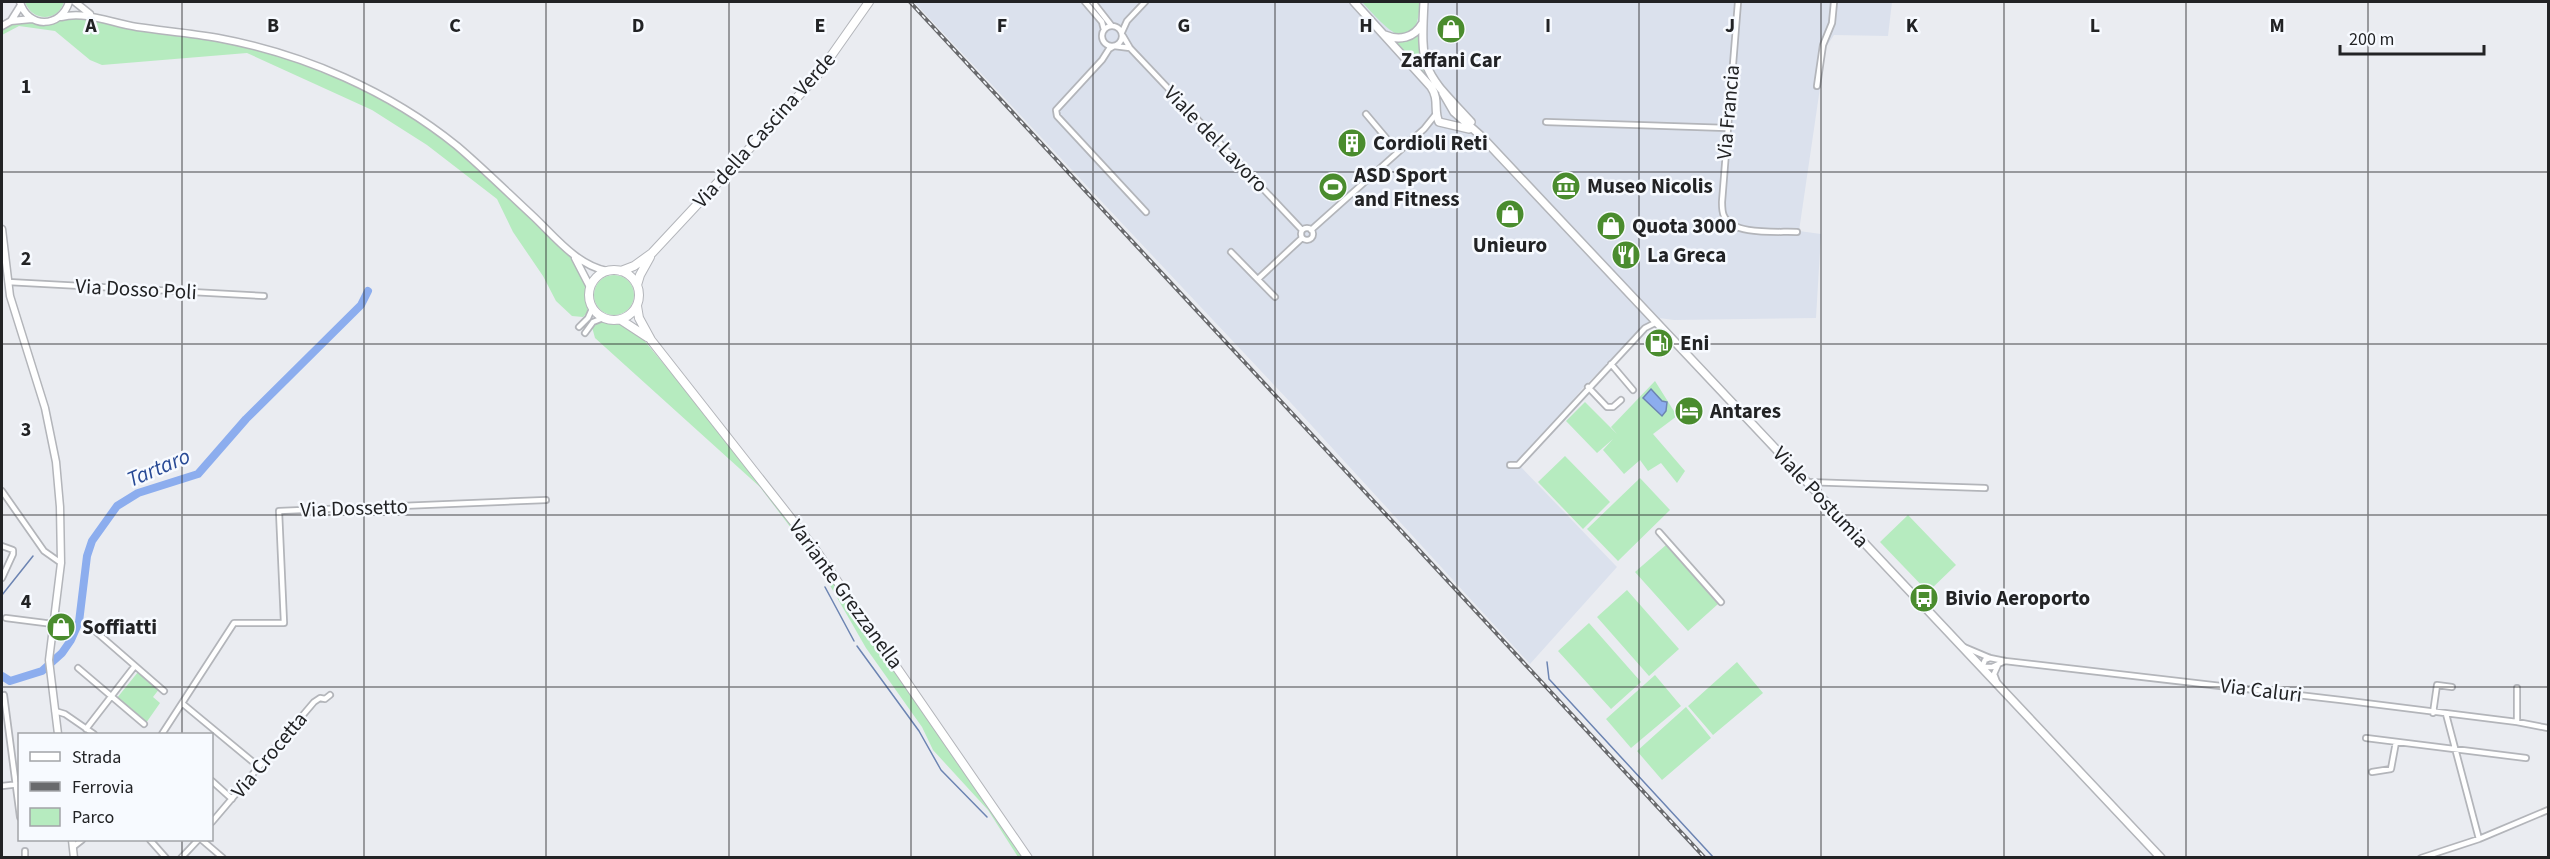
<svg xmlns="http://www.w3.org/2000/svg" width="2550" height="859" font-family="'Source Sans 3',sans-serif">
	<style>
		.built { fill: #dbe1ed }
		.green { fill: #b6ebbf }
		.water { fill: #8cadee; stroke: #6c84b2; stroke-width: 1.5 }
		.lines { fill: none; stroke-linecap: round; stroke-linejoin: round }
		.stream { stroke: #6c84b2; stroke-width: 1.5 }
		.river { stroke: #8cadee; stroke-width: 8 }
		.minor-casing { stroke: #b3b5ba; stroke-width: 8 }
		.tertiary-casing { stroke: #b3b5ba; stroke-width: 9 }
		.secondary-casing { stroke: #b3b5ba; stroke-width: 10 }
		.primary-casing { stroke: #b3b5ba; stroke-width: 10 }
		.minor { stroke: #fff; stroke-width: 4.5 }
		.tertiary { stroke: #fff; stroke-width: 6 }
		.secondary { stroke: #fff; stroke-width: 7 }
		.primary { stroke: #fff; stroke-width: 8 }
		.rail-casing { stroke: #696a6d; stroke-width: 4 }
		.rail { stroke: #f7faff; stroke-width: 1.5; stroke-dasharray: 4.5; stroke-linecap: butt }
		.grid { fill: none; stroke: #222325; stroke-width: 1.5; stroke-opacity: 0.55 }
		.labels { text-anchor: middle; stroke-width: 5; stroke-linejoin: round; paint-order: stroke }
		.poi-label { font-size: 21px; font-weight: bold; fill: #222325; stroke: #f7faff; text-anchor: start }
		.street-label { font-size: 21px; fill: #222325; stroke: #f7faff }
		.water-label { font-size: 22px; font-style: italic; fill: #274995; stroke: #f7faff }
		.grid-label { font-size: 20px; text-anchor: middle; font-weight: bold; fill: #222325; stroke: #f7faff; stroke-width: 5; stroke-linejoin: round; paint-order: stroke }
	</style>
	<rect width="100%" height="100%" fill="#eaecf1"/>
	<path class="built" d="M914,2H1892L1888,36L1834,35L1826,47L1799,231L1821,234L1816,318L1674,320L1659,318L1645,325L1581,390L1521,467L1617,567L1530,664L1291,403Z"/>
	<path class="green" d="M25,2H64C58,22 32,22 25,2Z
		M1362,2H1420C1416,64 1385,27 1362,2Z
		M70,16C143,27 218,35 288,57C339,74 390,101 434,131C482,164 523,210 565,250L574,261L586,285L585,299L588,312L583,317L572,316L556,301L543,276L513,232L497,199L427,145L372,110L247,53L102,65L90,60L55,31L19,26L2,35V27L20,20L47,24Z
		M1419,32L1420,63L1424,72L1422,74L1394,40Z
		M594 295a20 20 0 1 1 40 0a20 20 0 1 1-40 0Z
		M601,320L620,322L633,327L756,475L867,625L1025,857H1018L988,810L933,750L922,727L866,648L816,561L760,487L595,338L592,327Z
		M1655,381L1677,416L1653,434L1685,471L1677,483L1661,463L1648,471L1640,460L1624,474L1603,450L1613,439L1597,453L1566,421L1585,402L1617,434L1611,427Z
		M1565,456L1610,502L1583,529L1538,482Z
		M1640,478L1670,510L1618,561L1587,529Z
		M1908,515L1956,565L1928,592L1880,542Z
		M1666,545L1718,604L1688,631L1635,572Z
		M1627,590L1679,649L1649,676L1597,617Z
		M1589,623L1641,682L1611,709L1558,651Z
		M1737,662L1763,693L1713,735L1688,706Z
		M138,672L160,688L153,697L160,703L146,723L117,698Z
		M1655,675L1681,706L1631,748L1606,719Z
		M1686,707L1711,738L1662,780L1637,751Z"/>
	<path class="water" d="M1651,389L1662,401L1667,402L1666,411L1662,416L1643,398Z"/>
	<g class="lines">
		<path class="stream" d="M825,587L854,641
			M2,595L33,556
			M857,646L919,731L941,770L987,817
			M1547,662L1549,679L1714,858"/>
		<path class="river" d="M2,676L10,681L42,671L62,653L71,640L79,622L87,556L92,541L117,506L138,493L198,474L246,419L361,305L368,291"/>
		<g class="minor-casing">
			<path id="minor" d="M1085,2L1102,22L1104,30
				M1093,2L1111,25
				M1738,2L1722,202C1722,206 1722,212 1724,216C1733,236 1778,231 1797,232
				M1102 36a10 10 0 1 1 20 0a10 10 0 1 1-20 0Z
				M1122,32L1127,21L1145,2
				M1123,36L1130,48L1302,230
				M1130,48L1114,46L1109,49L1102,60L1056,110L1057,116L1146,212
				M1817,86L1823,45L1832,23L1834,2
				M1366,114L1398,152
				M1546,122L1727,128
				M1301 234a6 6 0 1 1 12 0a6 6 0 1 1-12 0Z
				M1311,230L1424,129L1436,114
				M1231,252L1275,297
				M1258,279L1302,238
				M8,282L264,296
				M579,327L588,318L592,309
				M585,333L593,322L603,318
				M1611,364L1633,390
				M1588,387L1607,407H1613L1621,400
				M1510,465H1518L1645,328L1657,322
				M1807,482L1985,488
				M2,491L44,551L61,563
				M1659,532L1721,602
				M2,546L13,550V554L2,578
				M6,618L53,624
				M95,631L164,691
				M1964,647L1990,658L2005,661L2341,700L2517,722L2548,728
				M1990,658L1985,660L1982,667H1992L2005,661
				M78,668L144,724
				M1997,682L1994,674L1998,665
				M2517,688V722
				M2,696L4,695L20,817
				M183,704L259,767
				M55,711L65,714L94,734
				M2433,713L2437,685L2452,687
				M2446,714L2479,839
				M86,729L134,667
				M162,734L234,623H284L279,511L546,500
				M2366,738L2526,758
				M2372,772L2391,769L2396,742
				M212,781L232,799
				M2,786L20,784
				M212,822L314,702L320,698L325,699L330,695
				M150,840L166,858
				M202,840L223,858
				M73,847L82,840
				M25,851V858
				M181,858L198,840
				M2421,858L2479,839L2548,810"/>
		</g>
		<g class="tertiary-casing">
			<path id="tertiary" d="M20,2C28,29 61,28 69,2
				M75,2L90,14
				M61,17C87,11 111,23 137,27C164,31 191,33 218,38C304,54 389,91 457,146C484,169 509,194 534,217C556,238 577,265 607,271
				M11,21L21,5
				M2,26L11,21L32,19
				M2,229L10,296L45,408L56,462L60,507L61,563L49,660L58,734
				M575,258L590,287
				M72,840L74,858"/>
		</g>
		<g class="secondary-casing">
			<path id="secondary" d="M1354,2L1431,87C1440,100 1433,111 1439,122L1469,129
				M1424,2C1420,73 1424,71 1471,122
				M1385,35C1399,41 1414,38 1422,24
				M1443,93L1454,112L1481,136L2161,858"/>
		</g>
		<g class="primary-casing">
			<path id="primary" d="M589 295a25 25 0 1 1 50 0a25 25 0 1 1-50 0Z
				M621,271L634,266L652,253L817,76L869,2
				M637,285L640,275L650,257
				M637,306L639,318L651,340L815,549L1028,858
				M621,320L647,337"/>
		</g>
		<use href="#minor" class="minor"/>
		<use href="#tertiary" class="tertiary"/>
		<use href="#secondary" class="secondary"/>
		<use href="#primary" class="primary"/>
		<g class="rail-casing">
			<path id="rail" d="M910,2L1705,858"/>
		</g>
		<use href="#rail" class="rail"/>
	</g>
	<path class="grid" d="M182,2V734M364,2V858M546,2V858M729,2V858M911,2V858M1093,2V858M1275,2V858M1457,2V858M1639,2V858M1821,2V858M2004,2V858M2186,2V858M2368,2V858M2,172H2548M2,344H2548M2,515H2548M2,687H2548M182,840V858"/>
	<defs>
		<g id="shop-disc" transform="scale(1.5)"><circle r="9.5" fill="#4a8c2e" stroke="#f7faff"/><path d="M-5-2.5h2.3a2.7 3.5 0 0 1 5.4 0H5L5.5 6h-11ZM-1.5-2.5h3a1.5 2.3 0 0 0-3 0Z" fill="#fff"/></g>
		<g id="building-disc" transform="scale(1.5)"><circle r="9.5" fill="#4a8c2e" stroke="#f7faff"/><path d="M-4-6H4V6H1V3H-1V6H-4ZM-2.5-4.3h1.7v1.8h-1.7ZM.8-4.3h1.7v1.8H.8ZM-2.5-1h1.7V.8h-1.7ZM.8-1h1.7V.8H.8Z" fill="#fff"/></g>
		<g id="museum-disc" transform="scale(1.5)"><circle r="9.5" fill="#4a8c2e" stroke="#f7faff"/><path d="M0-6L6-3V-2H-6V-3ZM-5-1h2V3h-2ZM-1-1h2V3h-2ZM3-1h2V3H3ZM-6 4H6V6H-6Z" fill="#fff"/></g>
		<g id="stadium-disc" transform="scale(1.5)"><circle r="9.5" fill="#4a8c2e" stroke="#f7faff"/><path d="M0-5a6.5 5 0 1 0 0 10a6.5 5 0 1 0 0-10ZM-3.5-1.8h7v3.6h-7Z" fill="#fff"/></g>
		<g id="restaurant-disc" transform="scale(1.5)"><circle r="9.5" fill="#4a8c2e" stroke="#f7faff"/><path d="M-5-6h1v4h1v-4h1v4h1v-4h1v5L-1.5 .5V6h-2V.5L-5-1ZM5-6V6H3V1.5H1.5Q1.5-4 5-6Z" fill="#fff"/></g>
		<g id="fuel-disc" transform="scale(1.5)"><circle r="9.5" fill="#4a8c2e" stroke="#f7faff"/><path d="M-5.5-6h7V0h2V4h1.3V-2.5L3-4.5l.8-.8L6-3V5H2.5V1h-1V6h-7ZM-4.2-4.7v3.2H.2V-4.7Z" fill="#fff"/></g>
		<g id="hotel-disc" transform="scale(1.5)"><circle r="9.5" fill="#4a8c2e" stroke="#f7faff"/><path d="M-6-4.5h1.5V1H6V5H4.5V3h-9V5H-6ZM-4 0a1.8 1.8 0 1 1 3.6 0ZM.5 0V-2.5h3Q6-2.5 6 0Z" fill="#fff"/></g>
		<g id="bus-disc" transform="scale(1.5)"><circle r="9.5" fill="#4a8c2e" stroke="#f7faff"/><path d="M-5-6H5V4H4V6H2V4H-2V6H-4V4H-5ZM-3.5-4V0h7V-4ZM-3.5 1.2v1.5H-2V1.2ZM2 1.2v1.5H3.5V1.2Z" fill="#fff"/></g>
	</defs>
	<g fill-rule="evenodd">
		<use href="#shop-disc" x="1451" y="29"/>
		<use href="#building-disc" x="1352" y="143"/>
		<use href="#museum-disc" x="1566" y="186"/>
		<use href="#stadium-disc" x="1333" y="187"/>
		<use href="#shop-disc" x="1510" y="214"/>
		<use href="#shop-disc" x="1611" y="226"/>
		<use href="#restaurant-disc" x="1626" y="255"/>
		<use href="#fuel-disc" x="1659" y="343"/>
		<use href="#hotel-disc" x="1689" y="411"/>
		<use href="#bus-disc" x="1924" y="598"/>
		<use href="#shop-disc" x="61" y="627"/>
	</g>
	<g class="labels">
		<g class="poi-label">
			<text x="1451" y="67" text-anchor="middle">Zaffani Car</text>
			<text x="1373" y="150">Cordioli Reti</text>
			<text x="1354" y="182">ASD Sport<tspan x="1354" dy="24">and Fitness</tspan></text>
			<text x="1587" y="193">Museo Nicolis</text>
			<text x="1632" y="233">Quota 3000</text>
			<text x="1510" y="252" text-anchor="middle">Unieuro</text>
			<text x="1647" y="262">La Greca</text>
			<text x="1680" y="350">Eni</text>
			<text x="1710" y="418">Antares</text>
			<text x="1945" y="605">Bivio Aeroporto</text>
			<text x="82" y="634">Soffiatti</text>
		</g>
		<g class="street-label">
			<text transform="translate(1728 112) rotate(-85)" y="7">Via Francia</text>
			<text transform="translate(764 130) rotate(-48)" y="7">Via della Cascina Verde</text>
			<text transform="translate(1216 139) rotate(46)" y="7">Viale del Lavoro</text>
			<text transform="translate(136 289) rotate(3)" y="7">Via Dosso Poli</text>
			<text transform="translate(1821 497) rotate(47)" y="7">Viale Postumia</text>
			<text transform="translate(354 508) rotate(-2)" y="7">Via Dossetto</text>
			<text transform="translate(846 594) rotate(54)" y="7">Variante Grezzanella</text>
			<text transform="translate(2261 690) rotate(7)" y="7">Via Caluri</text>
			<text transform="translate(269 755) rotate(-50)" y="7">Via Crocetta</text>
		</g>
		<g class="water-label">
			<text transform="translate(158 467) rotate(-23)" y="8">Tartaro</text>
		</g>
	</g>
	<g class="grid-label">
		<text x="91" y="32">A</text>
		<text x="273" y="32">B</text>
		<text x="455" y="32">C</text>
		<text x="638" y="32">D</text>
		<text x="820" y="32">E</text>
		<text x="1002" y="32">F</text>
		<text x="1184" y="32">G</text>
		<text x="1366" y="32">H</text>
		<text x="1548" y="32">I</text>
		<text x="1730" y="32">J</text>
		<text x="1912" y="32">K</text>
		<text x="2095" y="32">L</text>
		<text x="2277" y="32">M</text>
		<text x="26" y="93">1</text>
		<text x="26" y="265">2</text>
		<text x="26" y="436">3</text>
		<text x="26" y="608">4</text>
	</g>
	<rect width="2550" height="859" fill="none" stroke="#222325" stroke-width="6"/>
	<rect x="18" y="733" width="195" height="108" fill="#f7faff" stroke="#a2a4a8" stroke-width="1.5"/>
	<rect x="30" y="752" width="30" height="9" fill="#ffffff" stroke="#a2a4a8" stroke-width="1.5"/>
	<text x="72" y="763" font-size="18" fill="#222325">Strada</text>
	<rect x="30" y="782" width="30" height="9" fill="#696a6d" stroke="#a2a4a8" stroke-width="1.5"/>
	<text x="72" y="793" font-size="18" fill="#222325">Ferrovia</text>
	<rect x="30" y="808" width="30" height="18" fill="#b6ebbf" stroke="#a2a4a8" stroke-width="1.5"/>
	<text x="72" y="823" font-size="18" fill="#222325">Parco</text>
	<path d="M2340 45v9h144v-9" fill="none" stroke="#222325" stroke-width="3"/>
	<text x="2349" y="45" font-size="18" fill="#222325" stroke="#f7faff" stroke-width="4.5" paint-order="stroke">200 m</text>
</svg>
